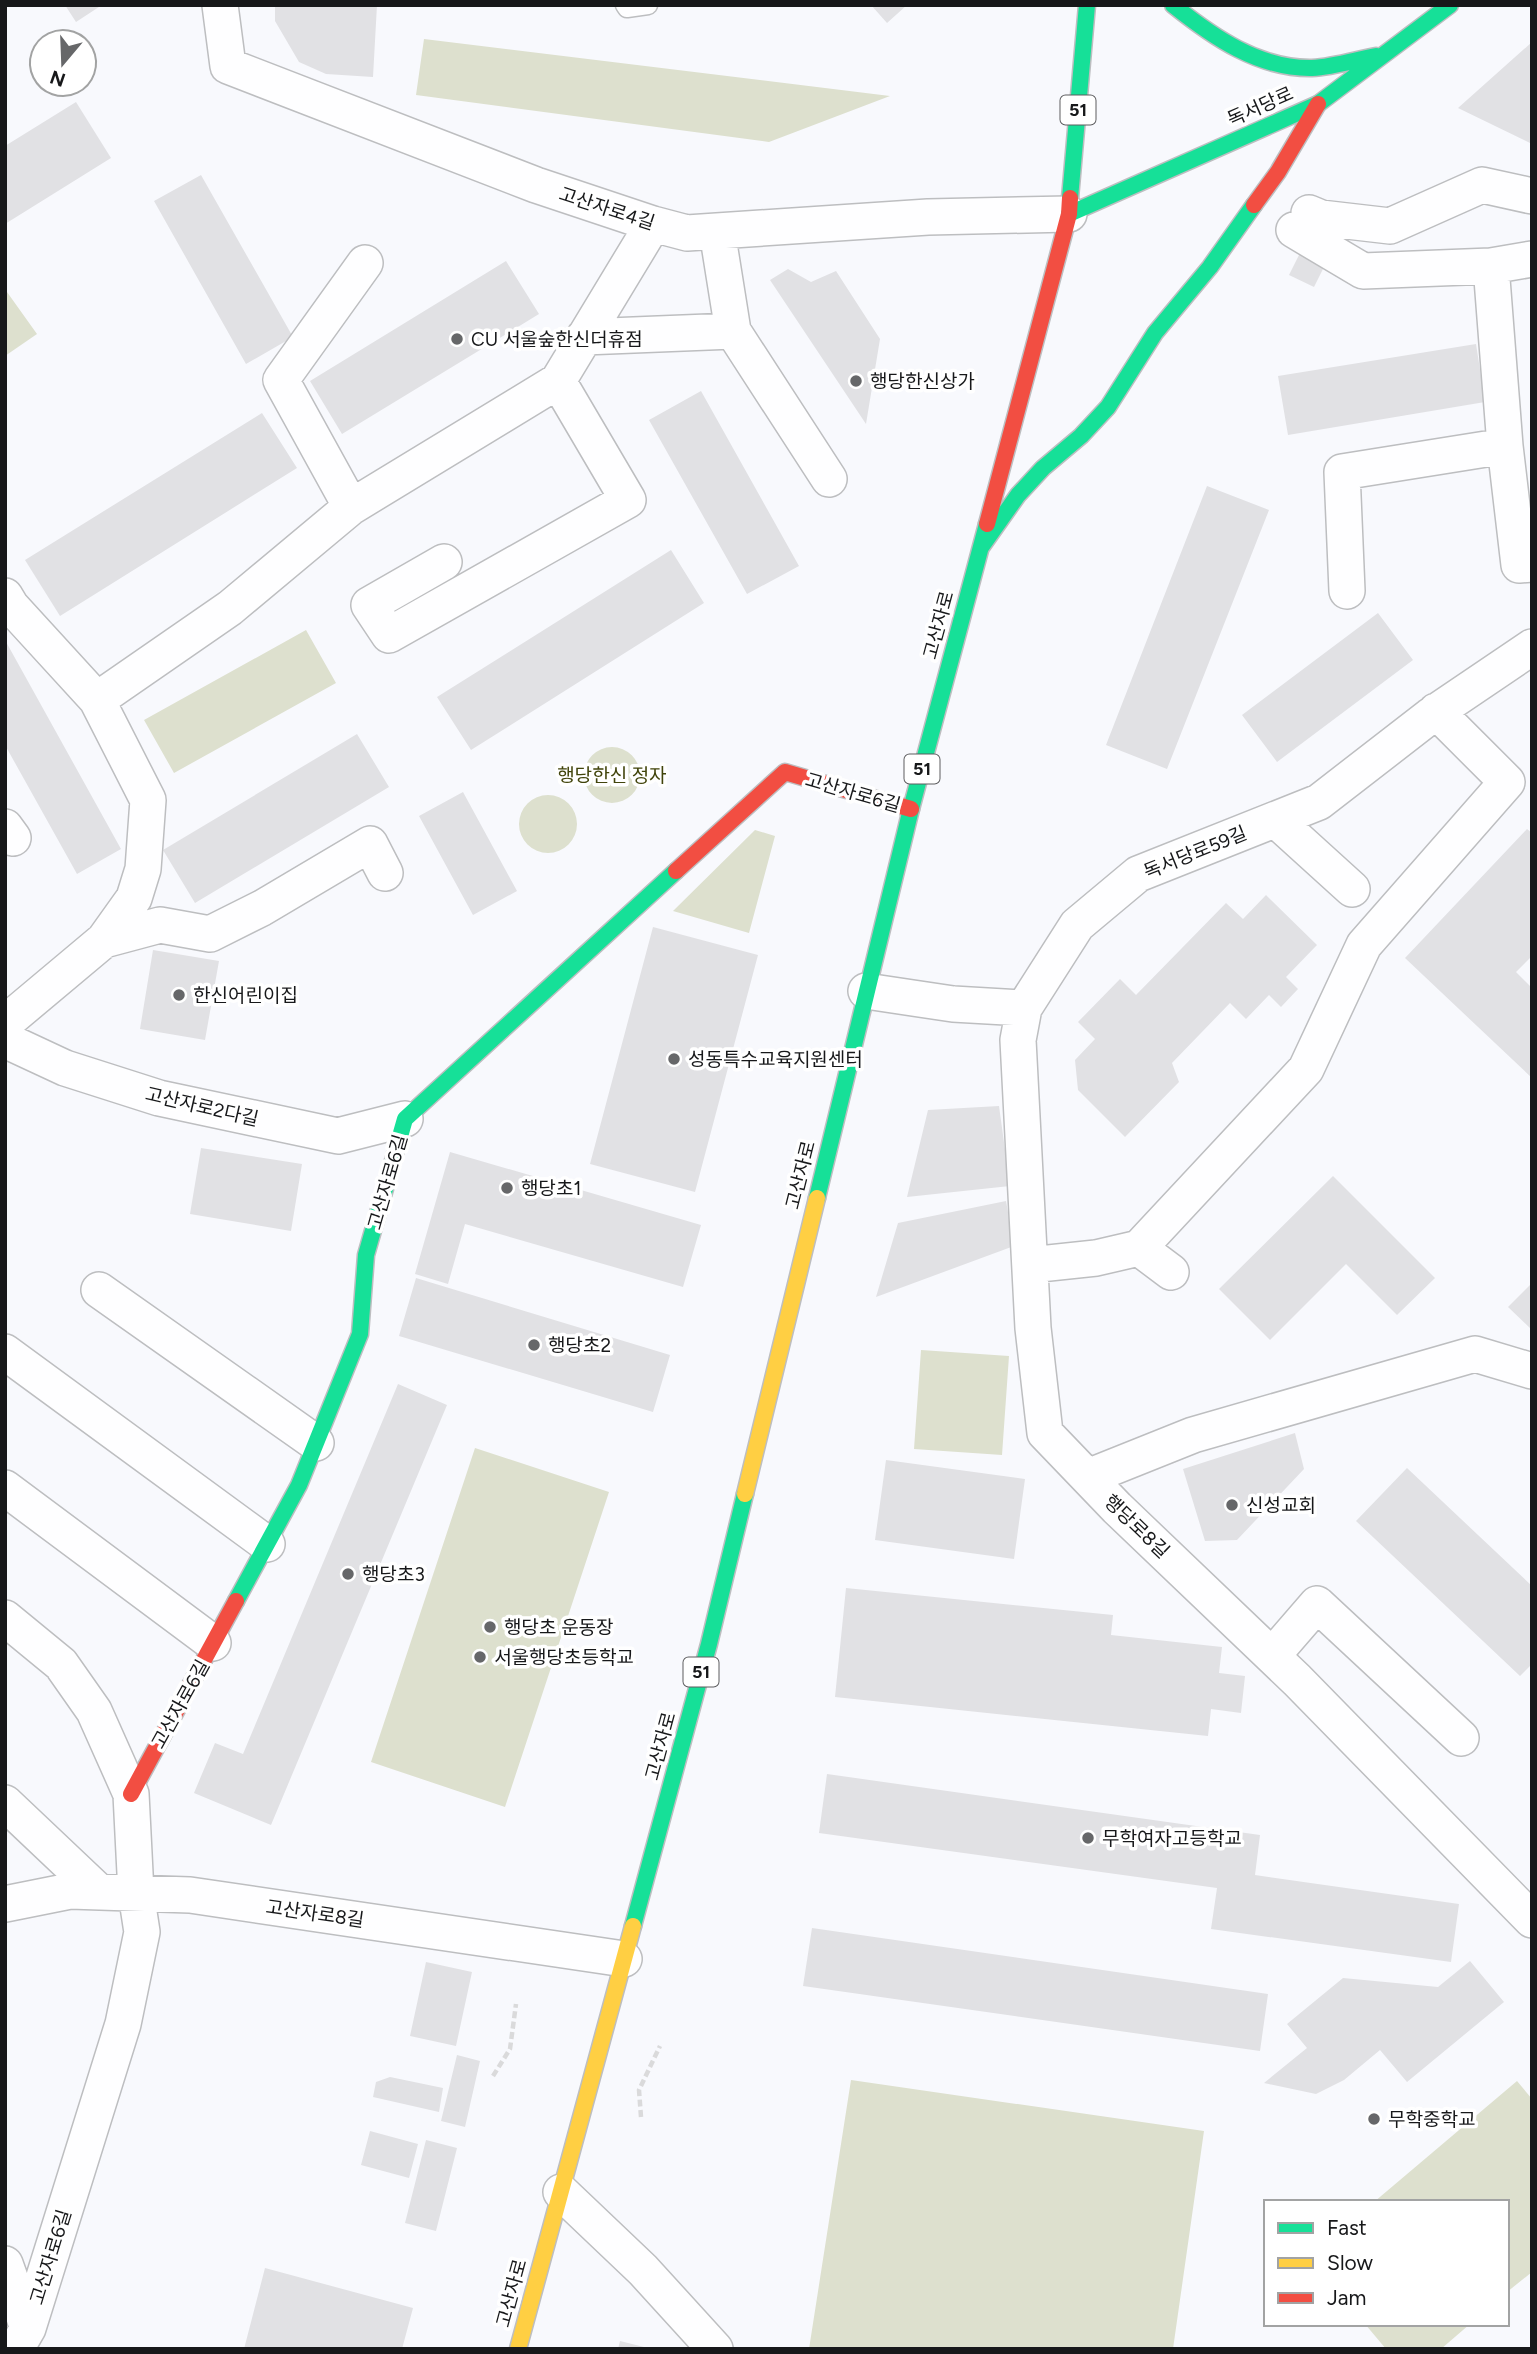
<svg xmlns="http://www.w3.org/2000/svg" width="1537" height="2354" font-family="Figtree,'Noto Sans KR',sans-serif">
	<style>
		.green { fill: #dde0ce }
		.building { fill: #e1e1e4 }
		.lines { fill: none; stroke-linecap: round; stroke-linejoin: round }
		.lane-casing { stroke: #bdbec0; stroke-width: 21 }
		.street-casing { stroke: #bdbec0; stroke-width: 38 }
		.fast-casing { stroke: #bdbec0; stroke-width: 19 }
		.slow-casing { stroke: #bdbec0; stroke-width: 19 }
		.jam-casing { stroke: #bdbec0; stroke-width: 19 }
		.path { stroke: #dadadb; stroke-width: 4.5; stroke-dasharray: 7 3.5; stroke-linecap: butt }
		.lane { stroke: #fefeff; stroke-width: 18 }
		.street { stroke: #fefeff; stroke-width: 35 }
		.fast { stroke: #16e098; stroke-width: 16 }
		.slow { stroke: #ffcf43; stroke-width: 16 }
		.jam { stroke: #f24e42; stroke-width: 16 }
		.poi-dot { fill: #666769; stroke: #fff; stroke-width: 2.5 }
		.labels { text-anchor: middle; stroke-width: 7; stroke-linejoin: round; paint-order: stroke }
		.shield { fill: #fff; stroke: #5d5d5f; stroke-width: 2 }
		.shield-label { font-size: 18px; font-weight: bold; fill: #17181a }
		.street-label { font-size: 19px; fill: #17181a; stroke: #fff }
		.poi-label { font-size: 19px; fill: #17181a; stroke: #fff; text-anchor: start }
		.park-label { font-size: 19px; fill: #41440b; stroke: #fff }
	</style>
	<rect width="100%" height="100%" fill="#f8f9fd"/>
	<path class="green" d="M424,39L890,96L769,142L416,95Z
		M7,292L37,334L5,356V293Z
		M306,630L336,683L174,773L144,720Z
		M584 775a28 28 0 1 1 56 0a28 28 0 1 1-56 0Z
		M519 824a29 29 0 1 1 58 0a29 29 0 1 1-58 0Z
		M755,830L775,836L749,933L673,911Z
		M921,1350L1009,1356L1002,1455L914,1449Z
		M475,1448L609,1492L505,1807L371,1762Z
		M851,2080L1204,2131L1173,2349H809Z
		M1517,2081L1532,2099V2272L1507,2292V2202H1374Z
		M1365,2324H1470L1441,2349H1386Z"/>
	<path class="building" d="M65,5H102L76,22Z
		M275,5H377L373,77L326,74L299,62L275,21Z
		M871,5H907L887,23Z
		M1532,42V144L1458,108Z
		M76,102L111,158L5,224V146Z
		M201,175L293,337L246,364L154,201Z
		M1300,253L1325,265L1314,287L1289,275Z
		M506,261L539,314L342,434L310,381Z
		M788,269L811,282L836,271L880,339L866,424L770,280Z
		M1476,344L1485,402L1288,435L1278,376Z
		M701,391L799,566L747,594L649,420Z
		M262,413L297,468L60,616L25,560Z
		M1207,486L1269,510L1167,769L1106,745Z
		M671,550L704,603L471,750L437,697Z
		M1378,613L1413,660L1277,762L1242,715Z
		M5,640L121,849L77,874L5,745Z
		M357,734L389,787L195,903L163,850Z
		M463,792L517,891L473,915L419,816Z
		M1527,829L1532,833V956L1516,972L1532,988V1078L1405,958Z
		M1266,895L1317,945L1286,977L1298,989L1281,1007L1269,995L1246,1019L1230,1003L1172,1063L1179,1082L1125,1137L1078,1090L1075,1060L1095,1039L1078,1022L1120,979L1136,995L1226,903L1243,919Z
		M653,927L758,955L695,1192L590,1164Z
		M153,950L219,961L205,1040L140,1029Z
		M999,1106L1010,1186L907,1197L928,1110Z
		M201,1148L302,1164L291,1231L190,1214Z
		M450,1152L701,1225L683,1287L465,1224L448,1284L415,1274Z
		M1333,1176L1435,1278L1397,1315L1346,1264L1270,1340L1219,1289Z
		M1006,1201L1014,1246L876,1297L898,1223Z
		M416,1278L670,1355L653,1412L399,1336Z
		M1532,1283V1330L1508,1307Z
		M398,1384L447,1405L271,1825L194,1793L215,1743L243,1754Z
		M1295,1433L1304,1469L1237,1540L1205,1541L1183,1469Z
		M886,1460L1025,1479L1014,1559L875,1540Z
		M1407,1468L1532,1586V1664L1520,1676L1356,1521Z
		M846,1588L1113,1615L1111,1635L1222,1647L1219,1673L1245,1676L1241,1713L1211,1709L1208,1736L835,1697Z
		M827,1774L1260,1835L1255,1875L1459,1904L1451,1962L1211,1929L1217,1888L819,1833Z
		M812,1928L1268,1994L1260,2051L803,1986Z
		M1470,1961L1504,2002L1407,2082L1380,2050L1344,2080L1316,2094L1264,2083L1307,2048L1287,2024L1343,1978L1438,1987Z
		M426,1962L472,1972L456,2046L410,2036Z
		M457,2055L480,2061L465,2127L441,2121Z
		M390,2077L443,2088L439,2112L373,2097L376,2082Z
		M370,2131L418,2144L409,2178L361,2165Z
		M426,2140L457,2148L436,2231L405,2223Z
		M265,2268L413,2308L402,2349H244Z
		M620,2341L648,2348V2349H618Z"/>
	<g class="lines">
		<g class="lane-casing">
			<path id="lane" d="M625,5L627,8L648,5"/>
		</g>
		<g class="street-casing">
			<path id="street" d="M220,5L228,66L536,185L653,224L687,233L928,217L1069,214
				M1309,213L1321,218L1390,226L1482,185L1532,196
				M1294,230L1363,271L1491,266L1532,259
				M1491,266L1505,446L1519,565L1532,564
				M733,331L829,479
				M584,337L733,331L717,231
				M351,507L281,380L365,263
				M444,562L369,605L389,635L628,500L558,381
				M1347,591L1342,472L1505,446
				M5,596L11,606L97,700
				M1276,820L1352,889
				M5,827L13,838
				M104,940L160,925L210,934L262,908L370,844L385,873
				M866,991L953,1004L1024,1008L1077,925L1138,874L1319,802L1430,716L1532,647
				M1024,1008L1018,1040L1033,1328L1045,1433L1117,1508L1297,1680L1532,1920
				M5,1023L104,940L134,898L143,869L148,800L97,700L230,608L351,507L558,381L653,224
				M5,1040L65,1068L159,1098L338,1136L405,1119
				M1139,1248L1171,1272
				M1030,1265L1096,1258L1139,1248L1306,1069L1364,945L1507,782L1436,711
				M99,1290L316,1443
				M5,1352L267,1544
				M1088,1477L1193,1435L1475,1354L1532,1371
				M5,1488L213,1643
				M5,1618L61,1664L94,1711L131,1794L136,1893L142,1932L123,2024L28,2328L16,2349
				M1272,1656L1317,1604L1461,1738
				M5,1803L99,1892
				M5,1904L70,1891L190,1895L624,1959
				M561,2192L643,2270L715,2349
				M5,2264L28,2328"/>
		</g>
		<g class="fast-casing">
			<path id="fast" d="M1173,5C1213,37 1259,69 1312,68C1334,67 1355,60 1376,56
				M1070,198L1087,5
				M1069,214L1318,104L1450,5
				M982,546L1018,495L1043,468L1081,436L1108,407L1155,333L1210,267L1254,205
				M817,1198L911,809L987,524
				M236,1601L299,1485L360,1334L366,1255L405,1119L676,871
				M633,1926L709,1644L745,1494"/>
		</g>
		<g class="slow-casing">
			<path id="slow" d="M745,1494L817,1198
				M518,2349L633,1926"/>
		</g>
		<g class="jam-casing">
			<path id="jam" d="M1254,205L1278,172L1318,104
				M987,524L1069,214L1070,198
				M676,871L785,772L911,809
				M131,1794L236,1601"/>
		</g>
		<path class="path" d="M493,2076L510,2049L516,2004
			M641,2117L639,2090L660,2046"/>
		<use href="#lane" class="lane"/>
		<use href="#street" class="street"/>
		<use href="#fast" class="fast"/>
		<use href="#slow" class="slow"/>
		<use href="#jam" class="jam"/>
	</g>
	<g class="poi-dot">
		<circle cx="457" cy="339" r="7"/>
		<circle cx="856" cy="381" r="7"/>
		<circle cx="179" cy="995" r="7"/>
		<circle cx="674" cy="1059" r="7"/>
		<circle cx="507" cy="1188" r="7"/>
		<circle cx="534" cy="1345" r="7"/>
		<circle cx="1232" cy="1505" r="7"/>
		<circle cx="348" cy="1574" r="7"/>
		<circle cx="490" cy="1627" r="7"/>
		<circle cx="480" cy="1657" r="7"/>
		<circle cx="1088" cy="1838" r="7"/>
		<circle cx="1374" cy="2119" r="7"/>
	</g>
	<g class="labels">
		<g class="shield">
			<rect x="1060.5" y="95.5" width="35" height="29" rx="5"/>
			<rect x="904.5" y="754.5" width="35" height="29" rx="5"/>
			<rect x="683.5" y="1657.5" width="35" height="29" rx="5"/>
		</g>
		<g class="shield-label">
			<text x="1078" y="116">51</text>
			<text x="922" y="775">51</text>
			<text x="701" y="1678">51</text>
		</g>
		<g class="street-label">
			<text transform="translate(1260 106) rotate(-24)" y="7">독서당로</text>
			<text transform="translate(607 208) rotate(18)" y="7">고산자로4길</text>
			<text transform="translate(938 625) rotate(-75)" y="7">고산자로</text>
			<text transform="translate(853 792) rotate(16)" y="7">고산자로6길</text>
			<text transform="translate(1195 852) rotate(-22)" y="7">독서당로59길</text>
			<text transform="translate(202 1106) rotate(13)" y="7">고산자로2다길</text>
			<text transform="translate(800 1175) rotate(-76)" y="7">고산자로</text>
			<text transform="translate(387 1182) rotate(-74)" y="7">고산자로6길</text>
			<text transform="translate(1137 1526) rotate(44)" y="7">행당로8길</text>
			<text transform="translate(180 1704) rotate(-61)" y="7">고산자로6길</text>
			<text transform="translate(660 1746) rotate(-75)" y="7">고산자로</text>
			<text transform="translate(315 1913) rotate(8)" y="7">고산자로8길</text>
			<text transform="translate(50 2257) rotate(-73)" y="7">고산자로6길</text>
			<text transform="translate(511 2293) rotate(-75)" y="7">고산자로</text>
		</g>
		<g class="poi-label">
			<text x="471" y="346">CU 서울숲한신더휴점</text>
			<text x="870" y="388">행당한신상가</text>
			<text x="193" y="1002">한신어린이집</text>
			<text x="688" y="1066">성동특수교육지원센터</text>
			<text x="521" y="1195">행당초1</text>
			<text x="548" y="1352">행당초2</text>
			<text x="1246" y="1512">신성교회</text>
			<text x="362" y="1581">행당초3</text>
			<text x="504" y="1634">행당초 운동장</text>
			<text x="494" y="1664">서울행당초등학교</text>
			<text x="1102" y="1845">무학여자고등학교</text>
			<text x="1388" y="2126">무학중학교</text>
		</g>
		<g class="park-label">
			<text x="612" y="782">행당한신 정자</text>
		</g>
	</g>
	<rect width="1537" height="2354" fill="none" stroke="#17181a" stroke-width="14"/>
	<rect x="1264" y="2200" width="245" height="126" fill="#ffffff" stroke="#a2a3a3" stroke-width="2"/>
	<rect x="1278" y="2223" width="35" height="10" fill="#16e098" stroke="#a2a3a3" stroke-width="2"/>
	<text x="1327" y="2235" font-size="21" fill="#17181a">Fast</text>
	<rect x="1278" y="2258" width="35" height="10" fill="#ffcf43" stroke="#a2a3a3" stroke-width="2"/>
	<text x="1327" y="2270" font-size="21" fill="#17181a">Slow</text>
	<rect x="1278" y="2293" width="35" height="10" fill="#f24e42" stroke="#a2a3a3" stroke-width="2"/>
	<text x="1327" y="2305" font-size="21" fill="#17181a">Jam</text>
	<g transform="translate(63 63) rotate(199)"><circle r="33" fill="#ffffff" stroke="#a2a3a3" stroke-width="2"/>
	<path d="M0-5L12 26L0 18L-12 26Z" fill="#666769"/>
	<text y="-10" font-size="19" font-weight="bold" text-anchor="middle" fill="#17181a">N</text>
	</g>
</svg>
